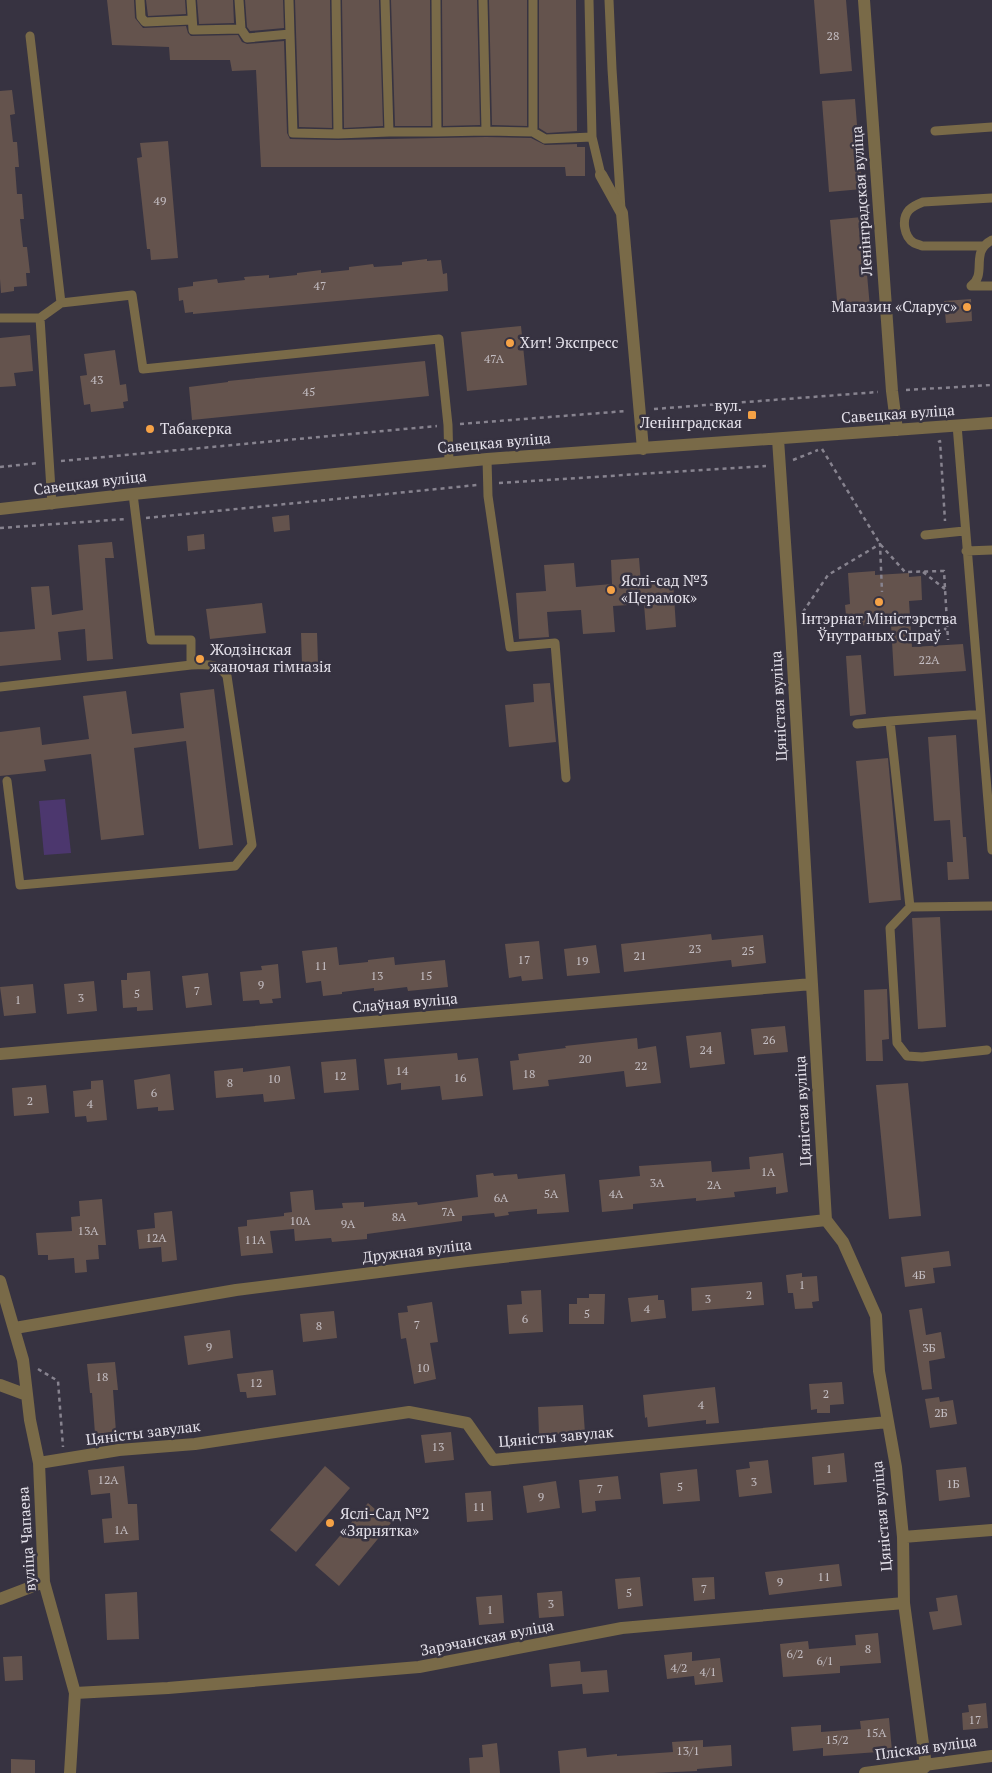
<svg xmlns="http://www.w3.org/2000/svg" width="992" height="1773" font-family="'PT Serif',serif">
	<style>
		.park { fill: #4c376e }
		.building { fill: #64534d }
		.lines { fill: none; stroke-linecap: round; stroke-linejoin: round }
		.path { stroke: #87838f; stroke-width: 2.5; stroke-dasharray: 4 4; stroke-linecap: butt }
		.lane { stroke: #796a48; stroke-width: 9 }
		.street { stroke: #796a48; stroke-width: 12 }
		.poi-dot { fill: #f5a246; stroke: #373341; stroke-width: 2 }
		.labels { text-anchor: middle; stroke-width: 5; stroke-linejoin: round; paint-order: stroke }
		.number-label { font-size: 12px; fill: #c4bec3 }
		.street-label { font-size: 15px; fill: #e4e1ea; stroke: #373341 }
		.poi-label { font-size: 15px; fill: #e4e1ea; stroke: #373341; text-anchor: start }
	</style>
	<rect width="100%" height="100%" fill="#373341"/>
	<path class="park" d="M65,799L71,853L44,855L39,801Z"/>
	<path class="building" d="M107,0H134L135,18L143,28L186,26L188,33L191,36L238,35L242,42L247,44L284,41L287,133L290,139L338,140L486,137L531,138L545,145L577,144V147H585V176H566L565,167H261L256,70L232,71L230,60H170L169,47L112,45Z
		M146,0H185L186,14L148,16Z
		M197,0H233L234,23L199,24Z
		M245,0H283L284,28L250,31L247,27Z
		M295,0H330L332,128L299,127Z
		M342,0H379L383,126L344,128Z
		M391,0H430L431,126H395Z
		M442,0H477L480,125L443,126Z
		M489,0H527V126L492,125Z
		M539,0H576L577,131L547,133L539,128Z
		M814,0H846L852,71L820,74Z
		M12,90L15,114L10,115L13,142H17L19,167H15L17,194H22L24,219H20L23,247H27L30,273H26L27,286L14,287V291L1,293L0,279V91Z
		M855,99L862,189L829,192L822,101Z
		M168,141L178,258L151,260L150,249H147L137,158L142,157L140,143Z
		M862,217L870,308L838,311L830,220Z
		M427,259V261L441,260L443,274L447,273L448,291L193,314V312L185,313L183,300L179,301L178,288L193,286V282L217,279L218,283L245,280L244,277L269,275V278L297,275V273L321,270V273L349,270V267L373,264L374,267L402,265V262Z
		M971,299L972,321L946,323L944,301Z
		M521,326L527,385L467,391L461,332Z
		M30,335L33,371L14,373L16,386L0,387V338Z
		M115,350L120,385L126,384L128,401L123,402L124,408L91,412L90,404L84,405L80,376L87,375L84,354Z
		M425,361L429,396L192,420L189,387L228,382V381Z
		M289,515L290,530L274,532L272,517Z
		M204,534L205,549L188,551L187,536Z
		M112,542L114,558H105L113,659L87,661L85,629L58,632L61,660L0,666V632L35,629L31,587L49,586L52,615L83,610L78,545Z
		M639,558L641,583L673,581L676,627L646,630L644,604L613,606L615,632L583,634L581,610L547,612L549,637L519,639L516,593L546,591L544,565L574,563L576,587L612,584L611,560Z
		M875,571V575L909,573V577L921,576L922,600L909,601L912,647L963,644L966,671L894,676L891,624L847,626L845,605L850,604L848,573Z
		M262,603L266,633L210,639L206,609Z
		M301,633H317L318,664L302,665Z
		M861,655L866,714L850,716L846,656Z
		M550,683L556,742L509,747L505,705L534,702L533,684Z
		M214,689L233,845L199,849L186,741L134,748L144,835L101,840L91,754L44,760L46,771L0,776V732L40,727L42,745L89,739L83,696L126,691L132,734L184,728L180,693Z
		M956,735L963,837H966L969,879L948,880L947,862H953L950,820L934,821L928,737Z
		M888,758L901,900L869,903L856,761Z
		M940,917L946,1027L918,1029L912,918Z
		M711,934L712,940L763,935L766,963L732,967L731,960L624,972L621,944Z
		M539,941L543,979L522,981L521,976L509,978L505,944Z
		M596,945L600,973L567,976L564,949Z
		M337,947L339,965L368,962V960L394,957L395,965L445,960L448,987L408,991L407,987L374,991V988L342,992V994L323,996L321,981L306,983L302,951Z
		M278,964L281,998L272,999L273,1003L260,1004L259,1000L243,1001L240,972L262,970L261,966Z
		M150,971L153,1010L137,1011V1007L123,1008L121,980H127V973Z
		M208,973L212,1005L186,1008L182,976Z
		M94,981L97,1011L67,1014L64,984Z
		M33,984L36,1013L4,1016L0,987Z
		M887,989L889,1039L882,1040L883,1061H866L864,990Z
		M785,1026L788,1052L754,1055L751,1029Z
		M721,1032L725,1064L690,1068L686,1036Z
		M637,1038L638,1049L656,1046L661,1083L626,1087L624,1071L548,1080L549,1086L513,1090L510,1061L519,1060L518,1054L566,1048L565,1046Z
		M457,1053L458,1060L478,1058L483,1096L442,1100L440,1086L401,1090V1083L387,1085L384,1059Z
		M356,1059L359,1090L324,1093L321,1062Z
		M290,1066L295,1099L264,1102L263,1094L216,1098L214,1071L243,1068V1072Z
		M170,1074L174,1110L158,1111V1107L137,1109L134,1080Z
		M103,1080L107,1120L87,1122L86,1116L75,1117L73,1091L91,1089V1081Z
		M908,1083L921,1216L889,1219L876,1085Z
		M46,1085L49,1113L14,1116L12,1088Z
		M783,1153L788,1192L776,1194V1187L734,1192L735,1197L696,1201V1198L633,1204V1209L602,1212L599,1180L640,1176L639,1166L711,1161L712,1172L750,1169L749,1157Z
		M493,1173L494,1176L517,1174L518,1179L565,1174L569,1212L537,1214V1209L508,1212L509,1215L495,1217L494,1213L462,1216V1221L367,1234V1239L332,1242L331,1238L295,1241L294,1229L270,1231L273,1253L241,1256L238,1227L247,1226V1220L284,1216V1213L292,1212L290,1192L313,1190L315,1210L343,1208L342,1203L364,1202V1207L417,1202L418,1205L478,1197L476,1175Z
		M102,1199L106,1245H98L99,1259L86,1260L87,1272L75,1273L74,1258L48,1260V1255H38L36,1233L72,1231L71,1217L80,1216L79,1201Z
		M172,1211L177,1260L162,1262L161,1247L139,1249L137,1230L155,1228L154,1213Z
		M949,1251L951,1266L933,1268L935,1283L905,1287L901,1257Z
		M802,1273V1277L817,1276L819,1301L812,1302L813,1308L795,1309L793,1293H788L786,1275Z
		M762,1282L764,1305L692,1311L691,1288Z
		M541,1290L543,1332L509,1334L507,1305L522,1304L521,1291Z
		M589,1294H605L604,1324H569V1304H577V1298H589Z
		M658,1295V1300H664L666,1318L631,1322L628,1298Z
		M432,1302L438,1342L430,1343L436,1379L414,1384L406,1338L401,1339L398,1313L408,1312L407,1306Z
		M922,1308L926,1335L941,1332L945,1358L929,1361L932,1389L922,1390L909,1310Z
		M334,1311L337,1338L303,1342L300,1314Z
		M230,1330L233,1358L188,1365L184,1336Z
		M115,1362L118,1390H113L116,1432L95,1434L92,1393H90L87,1364Z
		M273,1370L276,1395L247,1398L246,1392H240L237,1374Z
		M842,1382L844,1404L830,1405V1413H817V1409L811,1410L809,1384Z
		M715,1387L719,1423L706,1424V1420L648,1427L647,1417L645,1418L643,1395Z
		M939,1397L940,1402L953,1400L957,1424L930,1428L925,1399Z
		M583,1405L585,1433L539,1435L538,1407Z
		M451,1432L454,1460L425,1463L421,1435Z
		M844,1453L847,1482L814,1485L812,1457Z
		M768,1460L772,1493L739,1497L736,1470L750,1468L749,1462Z
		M124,1466L128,1504H137L139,1540L104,1543L102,1519L112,1518L110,1493L91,1495L88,1470Z
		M325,1466L350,1488L296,1552L270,1530Z
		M966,1467L970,1497L939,1501L936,1470Z
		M697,1469L700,1501L663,1504L660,1473Z
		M618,1476L621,1499L595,1501L596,1511L582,1513L579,1480Z
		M556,1481L560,1508L527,1513L523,1486Z
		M491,1491L493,1520L467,1522L465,1493Z
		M368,1503L391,1523L339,1586L315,1565Z
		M839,1564L842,1586L769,1595L765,1572Z
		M640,1577L643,1606L618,1609L615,1579Z
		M714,1577L715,1599L694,1601L692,1578Z
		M562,1591L564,1616L539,1618L537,1593Z
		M137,1592L139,1639L107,1640L105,1594Z
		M502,1595L504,1623L479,1625L476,1597Z
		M957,1595L962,1625L933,1630L929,1612L938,1611L936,1598Z
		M878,1633L881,1663L840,1666V1673L783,1677L780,1644L808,1641L809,1649L856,1645L855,1635Z
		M692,1652V1661L720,1658L723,1682L695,1685L694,1676L667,1679L664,1655Z
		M22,1656L23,1680L5,1681L3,1657Z
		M580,1661L581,1672L607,1670L609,1692L583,1694L582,1684L551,1687L549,1664Z
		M986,1703L988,1728L963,1730L962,1713L969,1712L968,1705Z
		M889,1718L892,1751L823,1756V1748L793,1751L791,1727L821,1725V1732L861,1729L860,1721Z
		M703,1740V1747L731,1745L732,1766L697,1769V1771L654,1773H560L558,1751L586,1748L587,1757L617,1754V1756L673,1752L672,1742Z
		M497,1743L500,1773H470L469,1758L483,1757L482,1745Z
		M11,1759L35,1760V1773H11Z"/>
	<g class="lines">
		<path class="path" d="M906,390L992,385
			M654,409L878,392
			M460,424L626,411
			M938,442L940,441L945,521
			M822,449L880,544L905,572L944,571L948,640
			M793,460L818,450
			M61,461L437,426
			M0,467L38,463
			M499,483L766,466
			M146,518L477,485
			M0,528L126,519
			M923,572L945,589
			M803,612L828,575L880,544L882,592
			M934,642L946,628
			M38,1369L58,1381L63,1447"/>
		<path class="lane" d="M140,0L141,17L145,22L192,20
			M191,0L193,30L241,29L239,0
			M609,0L612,69L621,209
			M241,29L247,38L290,34L289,0
			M290,34L293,133L338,134L336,0
			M30,36L61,303L40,318L52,505
			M486,131L533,132V0
			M935,131L992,127
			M389,132H437L436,0
			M437,132L486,131L483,0
			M533,132L545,139L592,137L589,0
			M338,134L389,132L385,0
			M592,137L601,175
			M983,246H922C920,245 917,244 914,243C904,237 901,219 909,210C913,206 918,204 923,202L992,198
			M971,286C988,274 969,252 992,240
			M971,286H992
			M61,303L132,295L143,369L439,339L448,425L449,463
			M0,318H40
			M957,425L992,850
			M487,459L488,496L510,647L555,643L566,778
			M925,535L964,531
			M966,551L992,550
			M0,687L191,665
			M981,715H970L890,721L910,907L992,906
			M857,724L890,721
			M7,781L20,885L235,866L252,845L227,676C217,662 207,665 191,665V640H151L133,494
			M910,907L890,928L897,1043L907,1056L922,1057L987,1050"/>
		<path class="street" d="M864,0L892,391L897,430
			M601,175L622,213L643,449
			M778,439L791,631L826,1220L843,1242L876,1316L879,1371L896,1467L903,1537L904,1603L926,1766L918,1773
			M0,509L133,494L487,459L992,423
			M0,1054L812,984
			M0,1281L23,1360L30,1420L39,1463L44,1582L75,1693L70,1773
			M15,1328L236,1290L467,1261L826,1220
			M0,1385L27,1395
			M39,1463L119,1450L195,1444L409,1412L467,1423L493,1460L888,1422
			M903,1537L992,1530
			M0,1599L44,1582
			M75,1693L168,1688L419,1667L622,1628L904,1603
			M865,1773L992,1756"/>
	</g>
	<g class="poi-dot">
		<circle cx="967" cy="307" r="5"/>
		<circle cx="510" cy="343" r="5"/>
		<rect x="747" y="410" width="10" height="10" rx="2.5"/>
		<circle cx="150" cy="429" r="5"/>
		<circle cx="611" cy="590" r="5"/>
		<circle cx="879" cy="602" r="5"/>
		<circle cx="200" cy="659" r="5"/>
		<circle cx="330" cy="1523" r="5"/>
	</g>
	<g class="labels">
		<g class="number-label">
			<text x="833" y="40">28</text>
			<text x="160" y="205">49</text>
			<text x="320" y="290">47</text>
			<text x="494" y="363">47А</text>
			<text x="97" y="384">43</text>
			<text x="309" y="396">45</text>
			<text x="929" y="664">22А</text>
			<text x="695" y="953">23</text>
			<text x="748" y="955">25</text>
			<text x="640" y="960">21</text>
			<text x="524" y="964">17</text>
			<text x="582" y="965">19</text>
			<text x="321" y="970">11</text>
			<text x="377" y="980">13</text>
			<text x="426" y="980">15</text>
			<text x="261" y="989">9</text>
			<text x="197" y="995">7</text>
			<text x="137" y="998">5</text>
			<text x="81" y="1002">3</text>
			<text x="18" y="1004">1</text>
			<text x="769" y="1044">26</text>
			<text x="706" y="1054">24</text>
			<text x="585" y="1063">20</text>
			<text x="641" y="1070">22</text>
			<text x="402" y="1075">14</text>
			<text x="529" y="1078">18</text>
			<text x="340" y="1080">12</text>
			<text x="460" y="1082">16</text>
			<text x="274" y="1083">10</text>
			<text x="230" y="1087">8</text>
			<text x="154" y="1097">6</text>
			<text x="30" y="1105">2</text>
			<text x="90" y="1108">4</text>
			<text x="768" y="1176">1А</text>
			<text x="657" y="1187">3А</text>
			<text x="714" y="1189">2А</text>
			<text x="551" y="1198">5А</text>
			<text x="616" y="1198">4А</text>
			<text x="501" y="1202">6А</text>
			<text x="448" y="1216">7А</text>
			<text x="399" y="1221">8А</text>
			<text x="300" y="1225">10А</text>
			<text x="348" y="1228">9А</text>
			<text x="88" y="1235">13А</text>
			<text x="156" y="1242">12А</text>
			<text x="255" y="1244">11А</text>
			<text x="919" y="1279">4Б</text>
			<text x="802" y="1289">1</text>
			<text x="749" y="1299">2</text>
			<text x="708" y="1303">3</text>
			<text x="647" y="1313">4</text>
			<text x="587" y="1318">5</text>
			<text x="525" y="1323">6</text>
			<text x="417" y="1329">7</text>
			<text x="319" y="1330">8</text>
			<text x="209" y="1351">9</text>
			<text x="929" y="1352">3Б</text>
			<text x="423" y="1372">10</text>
			<text x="102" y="1381">18</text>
			<text x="256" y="1387">12</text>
			<text x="826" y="1398">2</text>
			<text x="701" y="1409">4</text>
			<text x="941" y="1417">2Б</text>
			<text x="438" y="1451">13</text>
			<text x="829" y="1473">1</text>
			<text x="108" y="1484">12А</text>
			<text x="754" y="1486">3</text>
			<text x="953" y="1488">1Б</text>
			<text x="680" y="1491">5</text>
			<text x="600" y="1493">7</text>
			<text x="541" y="1501">9</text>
			<text x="479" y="1511">11</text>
			<text x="121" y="1534">1А</text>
			<text x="824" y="1581">11</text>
			<text x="780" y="1586">9</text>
			<text x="704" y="1593">7</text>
			<text x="629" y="1597">5</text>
			<text x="551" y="1608">3</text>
			<text x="490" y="1614">1</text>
			<text x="868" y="1653">8</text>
			<text x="795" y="1658">6/2</text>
			<text x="825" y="1665">6/1</text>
			<text x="679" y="1672">4/2</text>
			<text x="708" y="1676">4/1</text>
			<text x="975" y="1724">17</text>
			<text x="876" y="1737">15А</text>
			<text x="837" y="1744">15/2</text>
			<text x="688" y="1755">13/1</text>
		</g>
		<g class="street-label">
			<text transform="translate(862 201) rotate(-94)" y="5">Ленінградская вуліца</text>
			<text transform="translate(898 414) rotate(-4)" y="5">Савецкая вуліца</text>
			<text transform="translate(494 443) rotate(-5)" y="5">Савецкая вуліца</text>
			<text transform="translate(90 483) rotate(-7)" y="5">Савецкая вуліца</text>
			<text transform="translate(779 706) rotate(-93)" y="5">Цяністая вуліца</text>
			<text transform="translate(405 1003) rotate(-5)" y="5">Слаўная вуліца</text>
			<text transform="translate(803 1111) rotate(-93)" y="5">Цяністая вуліца</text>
			<text transform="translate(417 1251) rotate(-7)" y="5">Дружная вуліца</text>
			<text transform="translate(143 1433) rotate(-7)" y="5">Цяністы завулак</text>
			<text transform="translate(556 1437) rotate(-5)" y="5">Цяністы завулак</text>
			<text transform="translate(882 1516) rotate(-95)" y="5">Цяністая вуліца</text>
			<text transform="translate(27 1539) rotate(-94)" y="5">вуліца Чапаева</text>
			<text transform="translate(487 1638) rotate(-11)" y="5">Зарэчанская вуліца</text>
			<text transform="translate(926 1748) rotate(-8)" y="5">Пліская вуліца</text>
		</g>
		<g class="poi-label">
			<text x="957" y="312" text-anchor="end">Магазин «Сларус»</text>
			<text x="520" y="348">Хит! Экспресс</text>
			<text x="742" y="411" text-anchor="end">вул.<tspan x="742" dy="17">Ленінградская</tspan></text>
			<text x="160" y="434">Табакерка</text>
			<text x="621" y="586">Яслі-сад №3<tspan x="621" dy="17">«Церамок»</tspan></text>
			<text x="879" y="624" text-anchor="middle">Інтэрнат Міністэрства<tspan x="879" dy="17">Ўнутраных Спраў</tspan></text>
			<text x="210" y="655">Жодзінская<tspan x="210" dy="17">жаночая гімназія</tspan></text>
			<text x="340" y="1519">Яслі-Сад №2<tspan x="340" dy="17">«Зярнятка»</tspan></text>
		</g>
	</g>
</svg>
